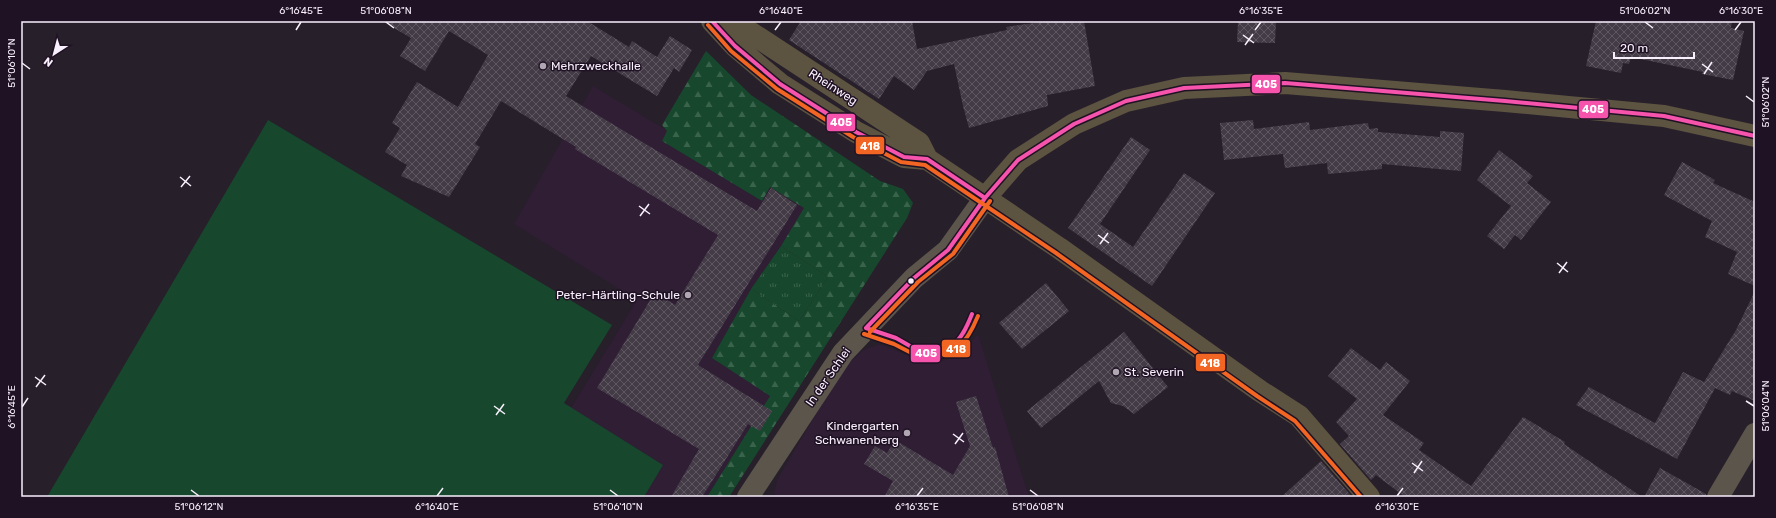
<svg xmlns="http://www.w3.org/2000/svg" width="1776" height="518" font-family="Rubik,sans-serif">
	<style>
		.built { fill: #2f1e34 }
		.forest { fill: url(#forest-firs) }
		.park { fill: url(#park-tufts) }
		.pitch { fill: #17482d }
		.building { fill: url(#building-cross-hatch) }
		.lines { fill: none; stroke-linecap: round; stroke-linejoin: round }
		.minor { stroke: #5c554b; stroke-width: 22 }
		.major { stroke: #5c5341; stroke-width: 22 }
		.bus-1-casing { stroke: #1f1224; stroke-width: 7 }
		.bus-2-casing { stroke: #1f1224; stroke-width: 7 }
		.bus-1 { stroke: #f653ac; stroke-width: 4 }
		.bus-2 { stroke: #f26522; stroke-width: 4 }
		.ticks { fill: none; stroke: #f9f0fd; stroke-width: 1.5 }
		.poi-dot { fill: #b0a7b3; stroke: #1f1224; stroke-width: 1.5 }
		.bus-dot { fill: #f9f0fd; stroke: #1f1224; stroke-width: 1.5 }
		.labels { text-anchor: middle; stroke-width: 3; stroke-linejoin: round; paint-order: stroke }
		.poi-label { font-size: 12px; fill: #f9f0fd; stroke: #1f1224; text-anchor: start }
		.street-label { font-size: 12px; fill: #f9f0fd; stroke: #1f1224 }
		.line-badge { stroke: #1f1224; stroke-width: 1.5 }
		.badge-label { font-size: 11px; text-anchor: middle; font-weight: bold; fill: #fff }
		.neatline { fill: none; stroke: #f9f0fd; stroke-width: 1.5 }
		.ticks-label { font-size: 10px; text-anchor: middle; fill: #f9f0fd }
	</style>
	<defs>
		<pattern id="forest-firs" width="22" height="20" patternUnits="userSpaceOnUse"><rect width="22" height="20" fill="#17482d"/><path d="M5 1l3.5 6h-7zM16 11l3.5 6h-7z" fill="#3a634c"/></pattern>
		<pattern id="park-tufts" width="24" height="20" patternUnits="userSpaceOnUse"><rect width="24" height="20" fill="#17482d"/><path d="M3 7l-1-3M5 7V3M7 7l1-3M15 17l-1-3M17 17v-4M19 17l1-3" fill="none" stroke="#3a634c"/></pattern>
		<pattern id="building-cross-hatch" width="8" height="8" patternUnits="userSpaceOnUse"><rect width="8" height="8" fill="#433c47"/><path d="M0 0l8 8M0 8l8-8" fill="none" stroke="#5f5862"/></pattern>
	</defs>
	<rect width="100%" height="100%" fill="#271f2a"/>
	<path class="built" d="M593,86L668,131L662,141L762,201L770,187L805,208L781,246L751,289L712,358L770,396L707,497H644L663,465L571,408L637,300L514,224Z
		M978,334L1029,497H777L774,494L777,480L843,368L863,350L879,344L917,359L937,363L958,356Z"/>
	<path class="forest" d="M706,51L751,95L880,181L903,189L913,203L907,218L729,497H707L770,396L712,358L751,289L799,321L828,277L781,246L804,208L770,187L762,201L662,141L667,131L662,125Z"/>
	<path class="park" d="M781,246L828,277L799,321L751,289Z"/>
	<path class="pitch" d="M268,120L612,325L564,403L663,465L644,497H47Z"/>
	<path class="building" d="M382,21H587L629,47L632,41L657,57L670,36L692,50L679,72L674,68L657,96L591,56L566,96L757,211L771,188L797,205L698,365L772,411L760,431L748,424L702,497H671L699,449L597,388L655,292L675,305L718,235L575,149L576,147L501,101L475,144L480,147L449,197L401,176L407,165L385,152L400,128L392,123L417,82L458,107L488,55L449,31L425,71L400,56L411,38Z
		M801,21H912L917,49L1007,30L1006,27L1049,21H1084L1095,86L1047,95L1048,106L969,128L963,106L954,64L927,71L914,90L894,76L879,99L789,40Z
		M1238,21H1276L1275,43L1237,42Z
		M1596,21H1732L1731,28L1744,31L1733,80L1702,74L1703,72L1631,57L1629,64L1623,63L1621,73L1586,66Z
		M1253,120L1254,129L1309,122L1310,130L1368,123L1369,129L1378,128V132L1440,137V131L1464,133L1461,171L1382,164V169L1328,174L1327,163L1285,168L1283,154L1224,160L1220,123Z
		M1131,137L1150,150L1100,224L1133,247L1184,173L1215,193L1152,286L1068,228Z
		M1499,150L1533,176L1527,183L1551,202L1521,240L1515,235L1504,249L1487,236L1511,206L1477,180Z
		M1682,162L1715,180L1713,183L1755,202V286L1728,274L1737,252L1705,237L1712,221L1664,195Z
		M1046,283L1069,311L1022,349L999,323Z
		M1755,291V401L1732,391L1730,395L1715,388L1677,459L1576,405L1589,387L1655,423L1683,372L1704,382L1736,330Z
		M1124,332L1168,387L1134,414L1123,406L1111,403L1099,381L1041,428L1027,411Z
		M1351,348L1380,370L1386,362L1410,381L1383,415L1424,443L1419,450L1471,486L1523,417L1565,442L1564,444L1642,497H1405L1376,475L1371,480L1340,444L1349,436L1336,422L1357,399L1328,376Z
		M976,396L993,448L995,447L1009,497H884L893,481L864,464L875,446L887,453L895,440L953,475L970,446L956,402Z
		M1321,461L1352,497H1281Z
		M1660,468L1706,494V497H1644Z"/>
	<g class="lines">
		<path class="minor" d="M748,497L843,353L914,278L948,250L985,198
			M1718,497L1755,434"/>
		<path class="major" d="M712,21L735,46L780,84L856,132L904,157L927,159L1059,248L1260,391L1299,416L1369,497
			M733,21L919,143L927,159
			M985,198L1018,160L1074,124L1126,101L1184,88L1285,83L1505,101L1664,116L1755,136"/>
		<g class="bus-1-casing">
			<path id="bus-1" d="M712,21L735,46L780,84L856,132L904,157L927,159L985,198
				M866,328L914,278L948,250L985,198L1018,160L1074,124L1126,101L1184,88L1285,83L1505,101L1664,116L1755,136
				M866,328L896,338L924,354C955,347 960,344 972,314"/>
		</g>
		<g class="bus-2-casing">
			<path id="bus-2" d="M708,25L731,51L777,89L853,137L901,162L925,165L1056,253L1257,396L1295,421L1361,497
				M870,332L918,282L953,254L990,201
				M864,334L894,344L925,360C957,353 965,347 978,316"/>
		</g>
		<use href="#bus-1" class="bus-1"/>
		<use href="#bus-2" class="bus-2"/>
	</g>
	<path class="ticks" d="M386,22L394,28M1645,22L1653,28M296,30L301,22M775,30L781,22M1255,30L1261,22M1735,30L1741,22M1243,35L1254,43M1245,45L1253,34M22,63L30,69M1702,64L1713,72M1704,74L1712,62M1746,96L1754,102M180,177L191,186M181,187L190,176M639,206L650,214M640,216L649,204M1098,235L1109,243M1100,244L1108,233M1557,263L1568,272M1559,273L1567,262M35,377L46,385M36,387L45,375M1746,401L1754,406M494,406L505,414M22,407L28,398M496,415L504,404M953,434L964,442M955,444L963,433M1412,463L1423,471M1414,473L1422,461M191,490L199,496M610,490L618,496M1030,490L1038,496M437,496L443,488M917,496L923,488M1397,496L1403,488"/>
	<g class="poi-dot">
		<circle cx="543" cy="66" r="4"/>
		<circle cx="688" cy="295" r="4"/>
		<circle cx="1116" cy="372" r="4"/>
		<circle cx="907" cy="433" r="4"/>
	</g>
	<circle class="bus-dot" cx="911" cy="281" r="3.5"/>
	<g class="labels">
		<g class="poi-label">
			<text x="551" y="70">Mehrzweckhalle</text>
			<text x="680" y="299" text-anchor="end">Peter-Härtling-Schule</text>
			<text x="1124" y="376">St. Severin</text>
			<text x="899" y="430" text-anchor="end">Kindergarten<tspan x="899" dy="14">Schwanenberg</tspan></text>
		</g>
		<g class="street-label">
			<text transform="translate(833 87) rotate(33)" y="4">Rheinweg</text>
			<text transform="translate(828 377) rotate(-55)" y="4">In der Schlei</text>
		</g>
	</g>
	<g class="line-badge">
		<rect x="1251" y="74" width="30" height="20" rx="4" fill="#f653ac"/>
		<rect x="1578" y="100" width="31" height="19" rx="4" fill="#f653ac"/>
		<rect x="826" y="113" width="30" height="19" rx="4" fill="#f653ac"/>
		<rect x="855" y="136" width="30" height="19" rx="4" fill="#f26522"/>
		<rect x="941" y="339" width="30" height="19" rx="4" fill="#f26522"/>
		<rect x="910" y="344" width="31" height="19" rx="4" fill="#f653ac"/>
		<rect x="1195" y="353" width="31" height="19" rx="4" fill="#f26522"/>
	</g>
	<g class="badge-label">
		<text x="1266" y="88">405</text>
		<text x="1593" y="113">405</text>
		<text x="841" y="126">405</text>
		<text x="870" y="150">418</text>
		<text x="956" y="353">418</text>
		<text x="926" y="357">405</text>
		<text x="1210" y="367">418</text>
	</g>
	<rect width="1776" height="518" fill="none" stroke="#1f1224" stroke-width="44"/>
	<g transform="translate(54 54) rotate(216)" stroke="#1f1224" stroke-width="3" paint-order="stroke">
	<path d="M0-3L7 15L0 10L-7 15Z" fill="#f9f0fd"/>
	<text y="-6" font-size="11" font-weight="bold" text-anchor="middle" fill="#f9f0fd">N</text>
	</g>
	<path d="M1614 52v6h80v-6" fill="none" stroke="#f9f0fd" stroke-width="2"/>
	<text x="1620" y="52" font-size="12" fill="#f9f0fd" stroke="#1f1224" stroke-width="3" paint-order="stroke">20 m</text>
	<rect x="22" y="22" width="1732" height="474" class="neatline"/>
	<g class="ticks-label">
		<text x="301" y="14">6°16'45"E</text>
		<text x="386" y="14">51°06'08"N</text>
		<text x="781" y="14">6°16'40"E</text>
		<text x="1261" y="14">6°16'35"E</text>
		<text x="1645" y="14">51°06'02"N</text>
		<text x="1741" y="14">6°16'30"E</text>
		<text transform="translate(11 63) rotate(-90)" y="4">51°06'10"N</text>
		<text transform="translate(1765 102) rotate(-90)" y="4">51°06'02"N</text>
		<text transform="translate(1765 406) rotate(-90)" y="4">51°06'04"N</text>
		<text transform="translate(11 407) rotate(-90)" y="4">6°16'45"E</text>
		<text x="199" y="510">51°06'12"N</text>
		<text x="437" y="510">6°16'40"E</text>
		<text x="618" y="510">51°06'10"N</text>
		<text x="917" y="510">6°16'35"E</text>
		<text x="1038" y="510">51°06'08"N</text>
		<text x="1397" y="510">6°16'30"E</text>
	</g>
</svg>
